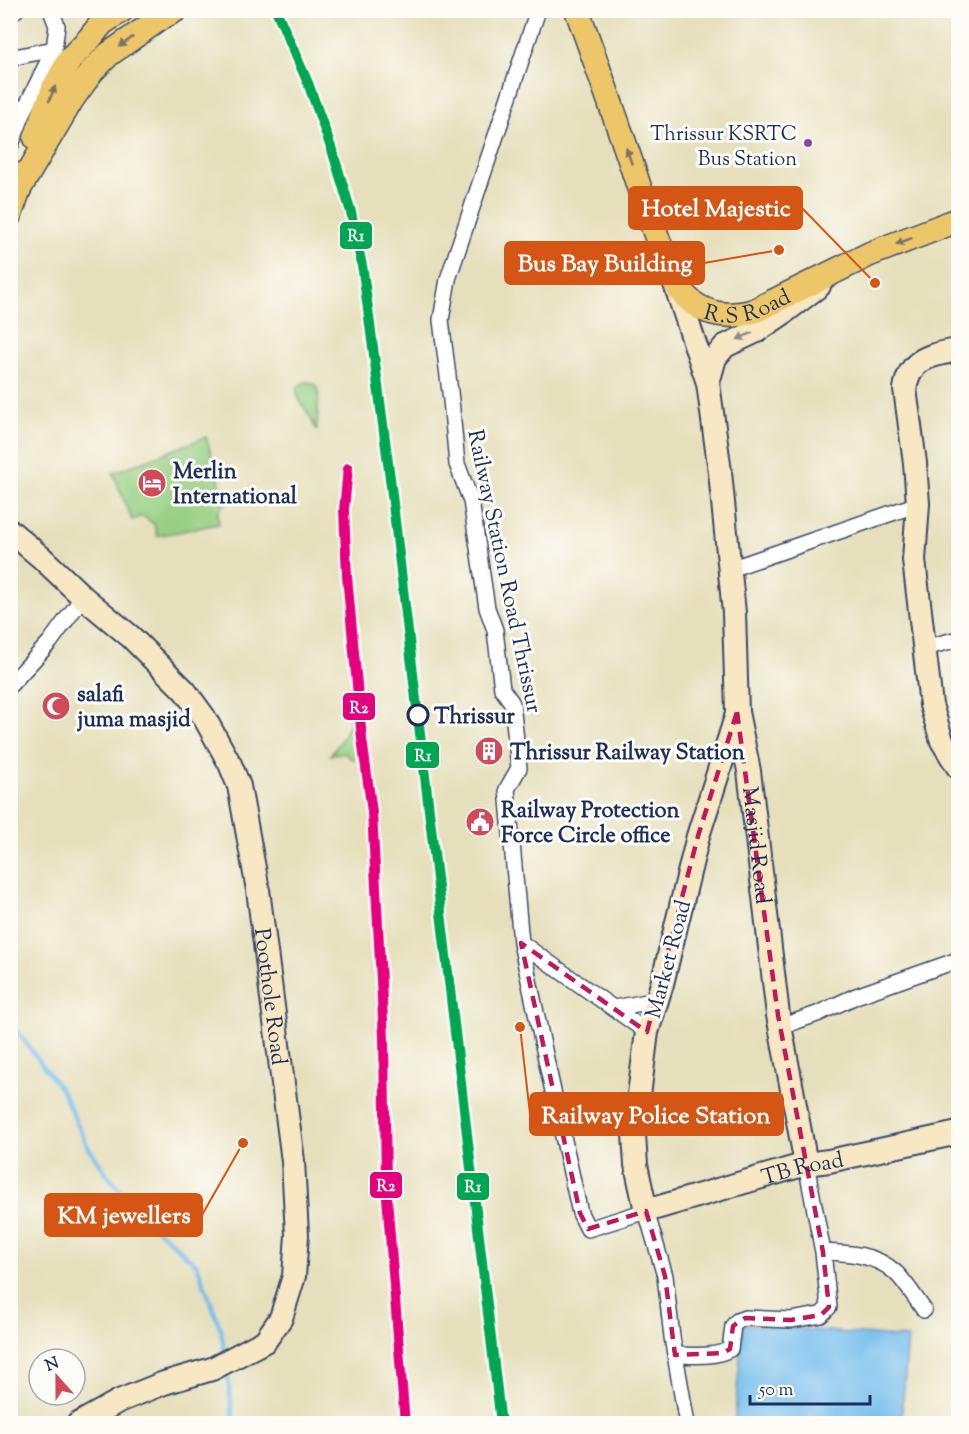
<svg xmlns="http://www.w3.org/2000/svg" width="969" height="1434" font-family="'Sorts Mill Goudy',serif">
	<style>
		.green { fill: #98d083; stroke: #5a8070; stroke-width: 1.5 }
		.water { fill: #75bded; stroke: #4876a6; stroke-width: 1.5 }
		.lines { fill: none; stroke-linecap: round; stroke-linejoin: round }
		.stream { stroke: #75bded; stroke-width: 4.5 }
		.street-casing { stroke: #39496c; stroke-width: 18 }
		.secondary-casing { stroke: #39496c; stroke-width: 26 }
		.primary-casing { stroke: #39496c; stroke-width: 27 }
		.street { stroke: #fff; stroke-width: 15 }
		.secondary { stroke: #f7e8c3; stroke-width: 22 }
		.primary { stroke: #ecc669; stroke-width: 24 }
		.rail-casing { stroke: #1b2f5e; stroke-width: 7 }
		.rail { stroke: #fdfcf7; stroke-width: 4.5; stroke-dasharray: 14; stroke-linecap: butt }
		.rail-1-casing { stroke: #fdfcf7; stroke-width: 15 }
		.rail-2-casing { stroke: #fdfcf7; stroke-width: 15 }
		.rail-1 { stroke: #00a651; stroke-width: 10 }
		.rail-2 { stroke: #e5007d; stroke-width: 10 }
		.oneway { fill: #797363 }
		.oneway2 { fill: #898c90 }
		.marked { fill: none; stroke: #c2185b; stroke-width: 4.5; stroke-dasharray: 12 8; stroke-linejoin: round }
		.bus-dot { fill: #8e44ad; stroke: #fdfcf7; stroke-width: 2 }
		.stop-dot { fill: #fdfcf7; stroke: #1b2f5e; stroke-width: 3 }
		.labels { text-anchor: middle; stroke-width: 6; stroke-linejoin: round; paint-order: stroke }
		.bus-label { font-size: 20px; fill: #1b2f5e; stroke: #fdfcf7; text-anchor: end }
		.street-label { font-size: 22px; fill: #1b2f5e; stroke: #fdfcf7 }
		.poi-label { font-size: 22px; font-weight: bold; fill: #1b2f5e; stroke: #fdfcf7; text-anchor: start }
		.stop-label { font-size: 22px; font-weight: bold; fill: #1b2f5e; stroke: #fdfcf7; text-anchor: start }
		.leader { fill: none; stroke: #d45514; stroke-width: 2 }
		.callout-dot { fill: #d45514; stroke: #fdfcf7; stroke-width: 2 }
		.callout { fill: #d45514; stroke: #d45514; stroke-width: 2 }
		.callout-label { font-size: 24px; text-anchor: middle; font-weight: bold; fill: #fff }
		.line-badge { stroke: #fdfcf7; stroke-width: 2 }
		.badge-label { font-size: 16px; text-anchor: middle; font-weight: bold; fill: #fff }
	</style>
	<rect width="100%" height="100%" fill="#fdfcf7"/>
	<filter id="ink" filterUnits="userSpaceOnUse"><feTurbulence type="fractalNoise" baseFrequency=".0167" numOctaves="2"/><feDisplacementMap in="SourceGraphic" scale="12" xChannelSelector="R" yChannelSelector="G"/><feConvolveMatrix kernelMatrix="1 2 1 2 8 2 1 2 1" color-interpolation-filters="sRGB"/></filter>
	<filter id="wash" filterUnits="userSpaceOnUse"><feTurbulence type="fractalNoise" baseFrequency=".008" numOctaves="4" result="noise"/><feDisplacementMap in="SourceGraphic" scale="24" xChannelSelector="R" yChannelSelector="G"/><feGaussianBlur stdDeviation="1.35" result="paint"/><feColorMatrix in="noise" values="0 0 0 0 0 0 0 0 0 0 0 0 0 0 0 0 0 1.4 0 .05"/><feComposite in="paint" operator="in"/></filter>
	<g filter="url(#wash)">
		<rect width="100%" height="100%" fill="#e6dfbb"/>
		<path class="green" d="M306,382C312,382 316,383 318,389C320,394 317,423 317,431C313,423 310,416 305,409C299,399 289,388 306,382Z
			M206,437L226,503C217,510 217,514 219,524L157,536L154,524L142,516L132,520L113,473Z
			M352,706L358,759H351C346,751 338,752 330,755C342,741 351,725 352,706Z"/>
		<path class="water" d="M743,1324L908,1338L901,1423L734,1424Z"/>
		<g class="lines">
			<path class="stream" d="M10,1021L63,1093L88,1147L109,1177L151,1224L197,1265L221,1330L225,1355
				M227,1370L234,1424"/>
		</g>
	</g>
	<g filter="url(#ink)">
		<g class="lines">
			<g class="street-casing">
				<path id="street" d="M538,10L448,279L441,320L451,400L457,464L471,501L487,608L495,630L502,689L512,703L519,768L507,789L521,943L549,1073L580,1213L588,1229L646,1211L665,1276L672,1337L687,1424
					M10,12L16,10
					M10,58L54,49
					M10,147L24,111L54,49L57,26L51,10
					M730,569L918,504
					M924,648L958,639
					M10,685L50,642L83,597
					M521,943L647,1032
					M614,1008L658,1000
					M780,1027L817,1014L856,996L958,960
					M806,1164L823,1252C848,1253 875,1254 895,1272C905,1281 916,1299 924,1310
					M675,1355C693,1355 714,1358 730,1349L733,1326L737,1321L745,1318L791,1320L821,1315L829,1307L823,1252"/>
			</g>
			<g class="secondary-casing">
				<g id="secondary">
					<path id="s1" d="M674,281L708,383L720,472L734,613L737,712L749,771L778,1015L806,1164"/>
					<path d="M958,350C932,355 910,357 905,389L915,463L918,504L914,560L931,705L942,741L958,767"/>
					<path d="M708,383L715,358L725,346L757,331L782,314L819,286"/>
					<path id="s2" d="M10,531L42,558L83,597L131,637L185,691L204,717L230,764L239,786L258,890L293,1161L297,1235L294,1276L281,1318L265,1341L212,1369L164,1383L119,1401L78,1424"/>
					<path id="s3" d="M737,714L698,836L662,984L647,1032L634,1135L636,1165L646,1211L806,1164L829,1161L958,1133"/>
				</g>
			</g>
			<g class="primary-casing">
				<g id="primary">
					<path id="s4" d="M577,10C598,68 619,126 638,184C646,207 654,230 663,253C669,269 674,285 686,297C705,316 730,318 754,311L870,254L958,220"/>
					<path d="M36,138L54,88L70,59L90,38L102,23L122,10"/>
					<path d="M19,189L72,99L92,71L109,54L162,17L175,10"/>
					<path d="M10,214L24,174"/>
				</g>
			</g>
			<use href="#street" class="street"/>
			<use href="#secondary" class="secondary"/>
			<use href="#primary" class="primary"/>
			<g class="rail-casing">
				<path id="rail" d="M348,468L344,510L347,576L362,739L372,812L384,1038L386,1185L405,1424"/>
			</g>
			<use href="#rail" class="rail"/>
			<g class="rail-1-casing">
				<path id="rail-1" d="M276,10L308,83L333,153L351,212L363,271L390,478L501,1424"/>
			</g>
			<g class="rail-2-casing">
				<path id="rail-2" d="M348,468L344,510L347,576L362,739L372,812L384,1038L386,1185L405,1424"/>
			</g>
			<use href="#rail-1" class="rail-1"/>
			<use href="#rail-2" class="rail-2"/>
		</g>
		<defs><path id="oneway-solid" d="M-6-.8H1V-3.2L6.5 0L1 3.2V.8H-6Z" transform="scale(1.5)"/></defs>
		<g class="oneway">
			<use href="#oneway-solid" transform="translate(126 42) rotate(144)"/>
			<use href="#oneway-solid" transform="translate(52 94) rotate(-68)"/>
			<use href="#oneway-solid" transform="translate(629 156) rotate(-109)"/>
			<use href="#oneway-solid" transform="translate(904 241) rotate(159)"/>
		</g>
		<use class="oneway2" href="#oneway-solid" transform="translate(745 336) rotate(156)"/>
	</g>
	<path class="marked" d="M737,712L778,1015L823,1252L829,1307L821,1315L791,1320L745,1318L733,1326L730,1349L723,1353L675,1355L665,1276L646,1211L588,1229L580,1213L521,943L647,1032L698,836Z"/>
	<defs>
		<g id="hotel-disc" transform="scale(1.5)"><circle r="9.5" fill="#d1495b" stroke="#fdfcf7"/><path d="M-6-4.5h1.5V1H6V5H4.5V3h-9V5H-6ZM-4 0a1.8 1.8 0 1 1 3.6 0ZM.5 0V-2.5h3Q6-2.5 6 0Z" fill="#fff"/></g>
		<g id="mosque-disc" transform="scale(1.5)"><circle r="9.5" fill="#d1495b" stroke="#fdfcf7"/><path d="M3.5-4.9A6 6 0 1 0 3.5 4.9A5 5 0 1 1 3.5-4.9Z" fill="#fff"/></g>
		<g id="building-disc" transform="scale(1.5)"><circle r="9.5" fill="#d1495b" stroke="#fdfcf7"/><path d="M-4-6H4V6H1V3H-1V6H-4ZM-2.5-4.3h1.7v1.8h-1.7ZM.8-4.3h1.7v1.8H.8ZM-2.5-1h1.7V.8h-1.7ZM.8-1h1.7V.8H.8Z" fill="#fff"/></g>
		<g id="civic-disc" transform="scale(1.5)"><circle r="9.5" fill="#d1495b" stroke="#fdfcf7"/><path d="M-.6-6.5H3V-4.5H.6V-3L4-1V1h2V6H-6V1h2V-1L-.6-3ZM-1.2 2.5V6h2.4V2.5Z" fill="#fff"/></g>
	</defs>
	<g fill-rule="evenodd">
		<use href="#hotel-disc" x="152" y="483"/>
		<use href="#mosque-disc" x="56" y="706"/>
		<use href="#building-disc" x="489" y="751"/>
		<use href="#civic-disc" x="480" y="822"/>
	</g>
	<circle class="bus-dot" cx="808" cy="143" r="5"/>
	<circle class="stop-dot" cx="418" cy="715" r="10"/>
	<g class="labels">
		<g class="bus-label">
			<text x="797" y="140">Thrissur KSRTC<tspan x="797" dy="25">Bus Station</tspan></text>
		</g>
		<g class="street-label">
			<text dy="8" stroke="none"><textPath href="#s4" startOffset="375">R.S Road</textPath></text>
			<text transform="translate(506 571) rotate(78)" y="8">Railway Station Road Thrissur</text>
			<text dy="8" stroke="none"><textPath href="#s1" startOffset="573">Masjid Road</textPath></text>
			<text transform="translate(667 959) rotate(-75)" y="8">Market Road</text>
			<text dy="8" stroke="none"><textPath href="#s2" startOffset="560">Poothole Road</textPath></text>
			<text dy="8" stroke="none"><textPath href="#s3" startOffset="674">TB Road</textPath></text>
		</g>
		<g class="poi-label">
			<text x="173" y="478">Merlin<tspan x="173" dy="25">International</tspan></text>
			<text x="77" y="701">salafi<tspan x="77" dy="25">juma masjid</tspan></text>
			<text x="510" y="759">Thrissur Railway Station</text>
			<text x="501" y="817">Railway Protection<tspan x="501" dy="25">Force Circle office</tspan></text>
		</g>
		<g class="stop-label">
			<text x="434" y="723">Thrissur</text>
		</g>
	</g>
	<path class="leader" d="M875 283L802 208M779 250L704 263M520 1027L530 1114M243 1143L202 1215"/>
	<g class="callout-dot">
		<circle cx="875" cy="283" r="6"/>
		<circle cx="779" cy="250" r="6"/>
		<circle cx="520" cy="1027" r="6"/>
		<circle cx="243" cy="1143" r="6"/>
	</g>
	<g class="callout">
		<rect x="629" y="187" width="173" height="42" rx="6"/>
		<rect x="505" y="242" width="199" height="42" rx="6"/>
		<rect x="530" y="1093" width="253" height="42" rx="6"/>
		<rect x="45" y="1194" width="157" height="42" rx="6"/>
	</g>
	<g class="callout-label">
		<text x="716" y="216">Hotel Majestic</text>
		<text x="605" y="271">Bus Bay Building</text>
		<text x="656" y="1123">Railway Police Station</text>
		<text x="124" y="1223">KM jewellers</text>
	</g>
	<g class="line-badge">
		<rect x="339" y="221" width="34" height="29" rx="6" fill="#00a651"/>
		<rect x="342" y="692" width="34" height="29" rx="6" fill="#e5007d"/>
		<rect x="405" y="741" width="35" height="28" rx="6" fill="#00a651"/>
		<rect x="369" y="1171" width="34" height="28" rx="6" fill="#e5007d"/>
		<rect x="456" y="1172" width="34" height="29" rx="6" fill="#00a651"/>
	</g>
	<g class="badge-label">
		<text x="356" y="241">R1</text>
		<text x="359" y="713">R2</text>
		<text x="423" y="761">R1</text>
		<text x="386" y="1191">R2</text>
		<text x="473" y="1192">R1</text>
	</g>
	<rect width="969" height="1434" fill="none" stroke="#fdfcf7" stroke-width="36"/>
	<g transform="translate(57 1377) rotate(339)"><circle r="28" fill="#fdfcf7" stroke="#a3aaba" stroke-width="1.5"/>
	<path d="M0-4.5L10 22L0 15L-10 22Z" fill="#d1495b"/>
	<text y="-9" font-size="16" font-weight="bold" text-anchor="middle" fill="#1b2f5e">N</text>
	</g>
	<path d="M750 1395v9h120v-9" fill="none" stroke="#1b2f5e" stroke-width="3"/>
	<text x="759" y="1395" font-size="18" fill="#1b2f5e" stroke="#fdfcf7" stroke-width="4.5" paint-order="stroke">50 m</text>
</svg>
